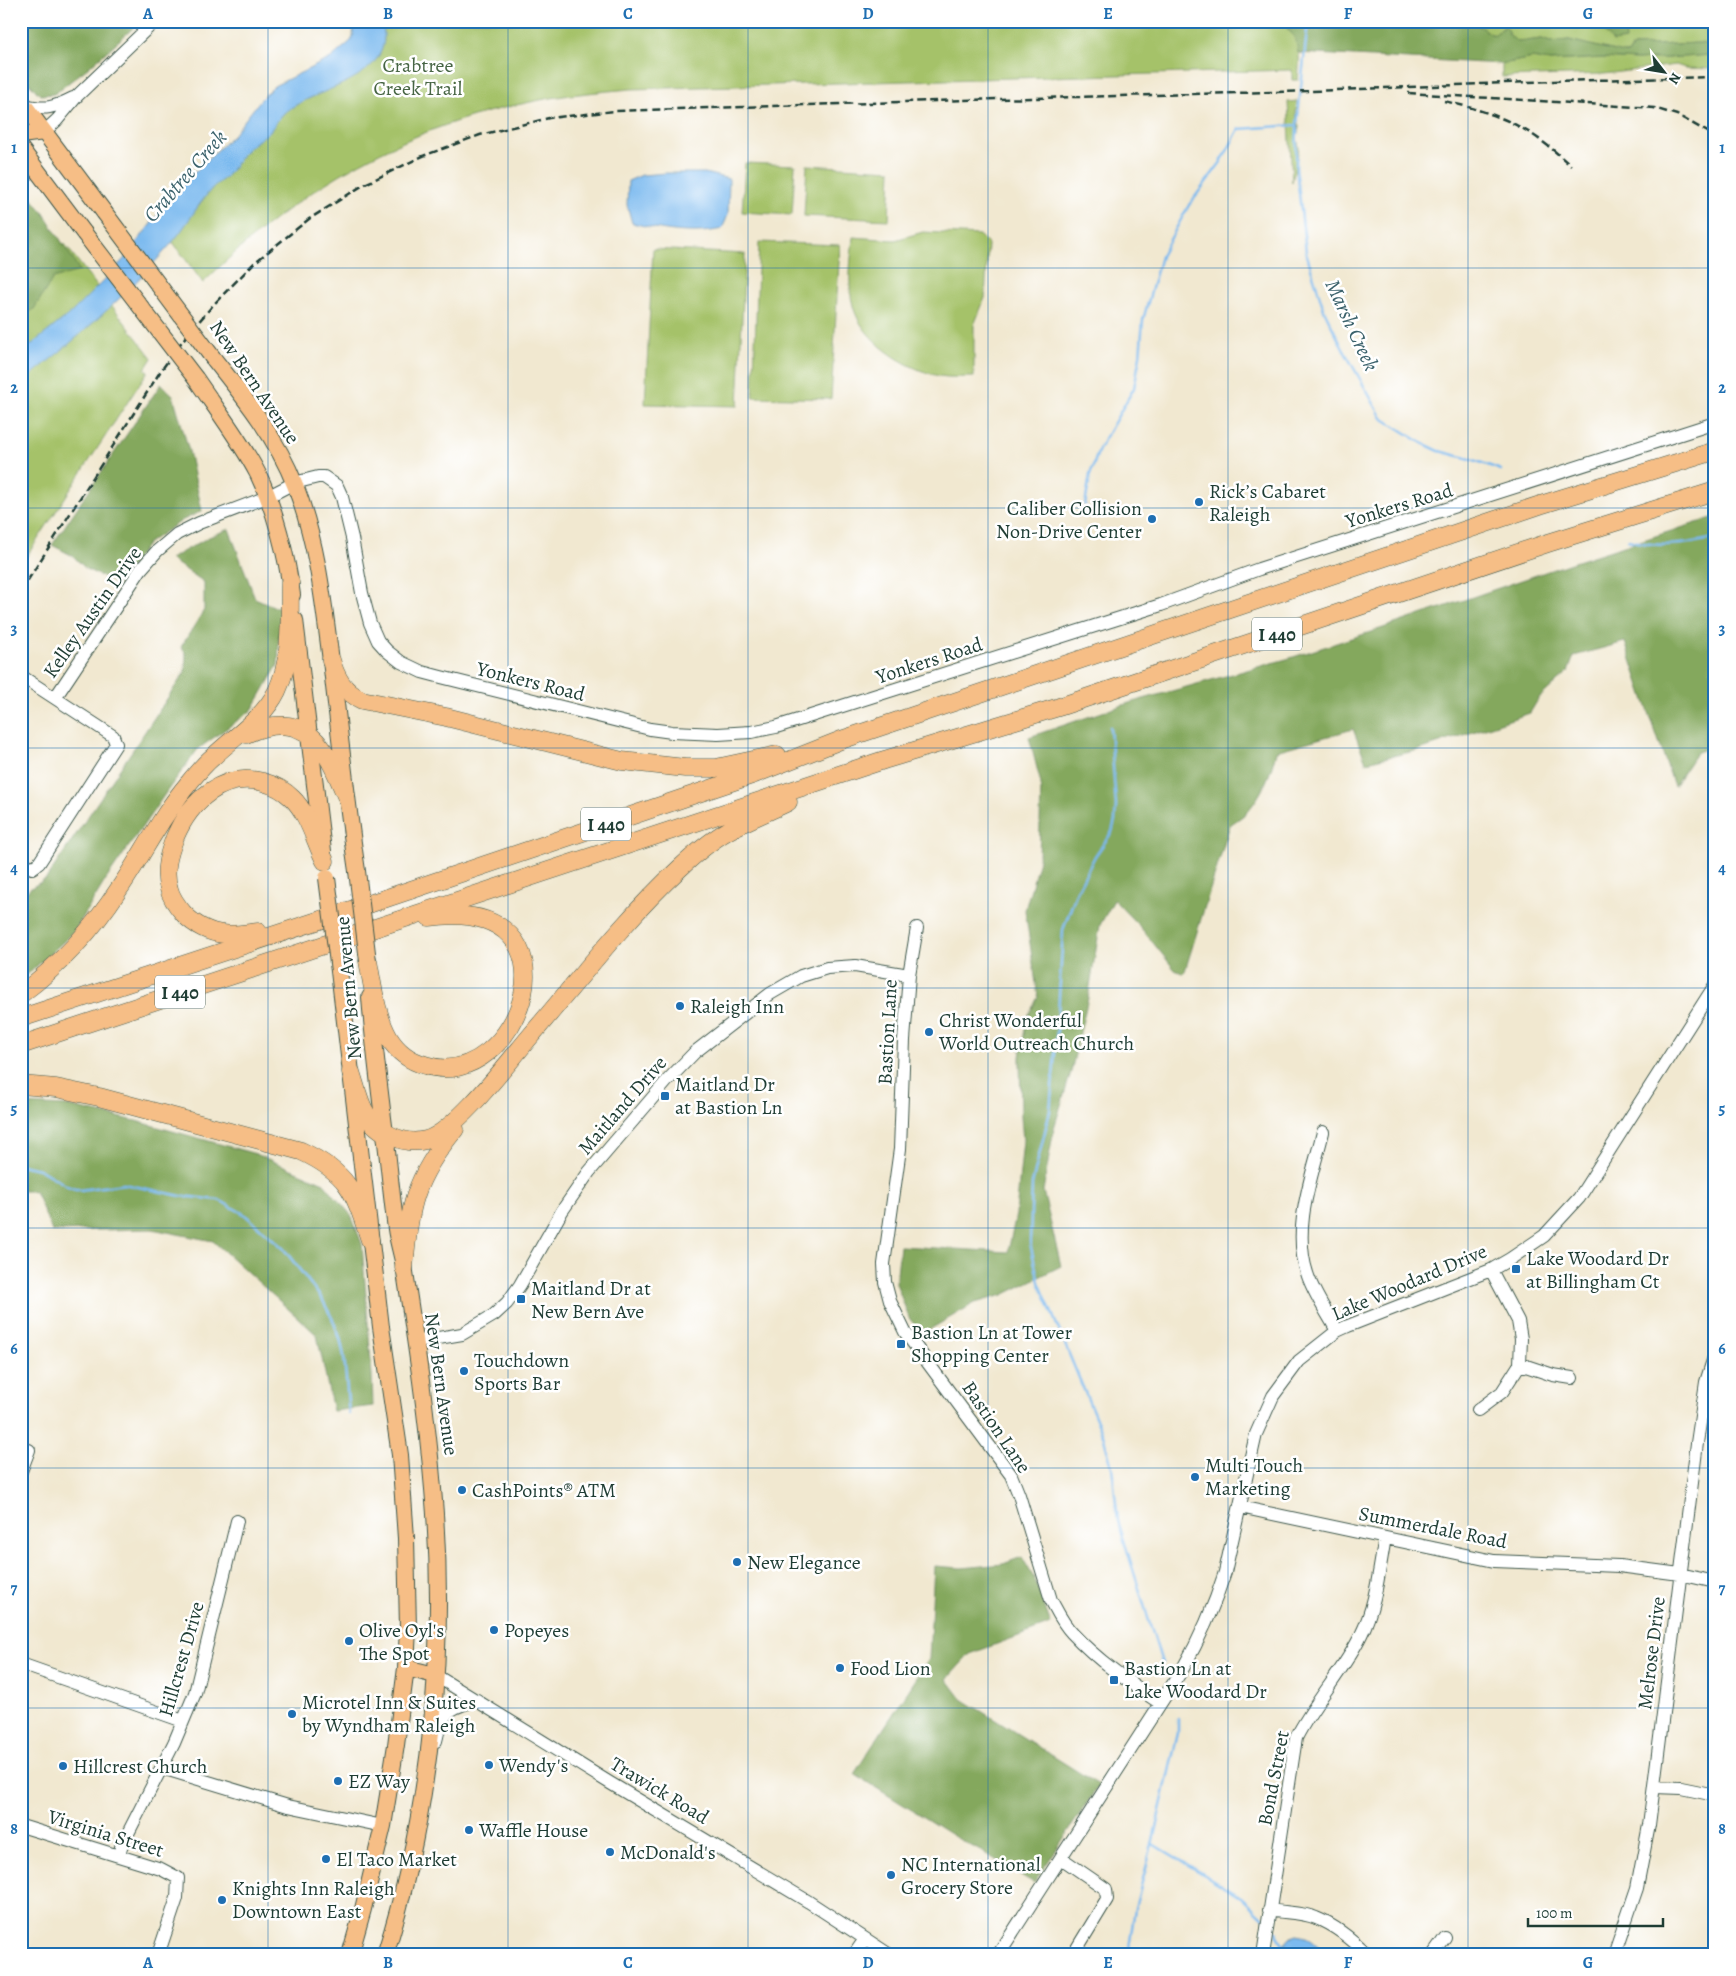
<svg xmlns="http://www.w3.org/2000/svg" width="1736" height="1976" font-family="Alegreya,serif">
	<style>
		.green { fill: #a5c269; stroke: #62804e }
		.forest { fill: #84a85d; stroke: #527248 }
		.water { fill: #7cbaef; stroke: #4e7c92 }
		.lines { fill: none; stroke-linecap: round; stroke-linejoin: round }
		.stream { stroke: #7cbaef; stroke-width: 2.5 }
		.minor-casing { stroke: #3e574b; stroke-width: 14 }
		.major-casing { stroke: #3e574b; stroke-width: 18 }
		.highway-casing { stroke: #3e574b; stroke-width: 19 }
		.minor { stroke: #fff; stroke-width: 12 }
		.major { stroke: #f6be86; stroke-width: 16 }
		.highway { stroke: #f6be86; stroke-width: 18 }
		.rail { stroke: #1f3d34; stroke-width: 2.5; stroke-dasharray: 8 4; stroke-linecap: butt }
		.major-bridge-casing { stroke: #3e574b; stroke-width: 18; stroke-linecap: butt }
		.major-bridge { stroke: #f6be86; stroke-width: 16 }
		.grid { fill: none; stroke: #1f6fb2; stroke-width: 1; stroke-opacity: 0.55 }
		.poi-dot { fill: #1f6fb2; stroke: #fff; stroke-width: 2 }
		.labels { text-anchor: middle; stroke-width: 5; stroke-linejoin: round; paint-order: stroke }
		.shield { fill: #fff; stroke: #627771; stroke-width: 1 }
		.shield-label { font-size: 19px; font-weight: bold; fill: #1f3d34 }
		.park-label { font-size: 20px; fill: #476544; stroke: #fff }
		.street-label { font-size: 20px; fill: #1f3d34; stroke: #fff }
		.poi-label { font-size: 20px; fill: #1f3d34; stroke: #fff; text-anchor: start }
		.water-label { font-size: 21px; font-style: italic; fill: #3b626c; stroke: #fff }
		.neatline { fill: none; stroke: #1f6fb2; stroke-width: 2 }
		.grid-label { font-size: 16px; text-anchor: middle; font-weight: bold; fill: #1f6fb2 }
	</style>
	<rect width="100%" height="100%" fill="#fff"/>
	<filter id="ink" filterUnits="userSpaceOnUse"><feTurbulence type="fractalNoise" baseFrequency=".02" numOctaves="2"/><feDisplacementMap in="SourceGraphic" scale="10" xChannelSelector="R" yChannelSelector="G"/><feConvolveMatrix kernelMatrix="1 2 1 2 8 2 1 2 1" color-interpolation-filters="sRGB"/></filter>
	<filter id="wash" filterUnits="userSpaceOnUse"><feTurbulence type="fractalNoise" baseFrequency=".0096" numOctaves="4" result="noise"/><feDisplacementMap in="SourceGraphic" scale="20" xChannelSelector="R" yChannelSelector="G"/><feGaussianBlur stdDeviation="1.12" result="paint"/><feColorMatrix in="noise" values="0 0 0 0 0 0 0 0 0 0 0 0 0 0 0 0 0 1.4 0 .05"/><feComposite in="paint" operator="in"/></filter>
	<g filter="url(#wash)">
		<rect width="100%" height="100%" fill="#f1e8d0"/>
		<path class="green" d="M369,21H1287L1288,30C1303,41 1299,65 1298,80H1292V70L631,89C596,92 560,95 526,103C395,130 296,191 203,283L161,226L337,62Z
			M1460,21H1595L1626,39L1623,21H1715V45L1699,43L1633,46L1628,54L1569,40L1550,42L1542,39L1518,42L1511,37L1486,33C1476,19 1472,29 1460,24Z
			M1711,55L1715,57V69L1685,68L1676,65L1604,74L1502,77V64L1532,58L1550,61L1602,58L1638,60Z
			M1297,101L1296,113L1299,127L1297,137L1299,148L1292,182L1288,102Z
			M745,163L795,165L792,215L742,212Z
			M807,165L891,170L889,220L804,216Z
			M923,232L979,235L988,244L985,298L974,325V377C963,377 950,378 939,376C906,369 862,341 853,306C847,284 851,259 853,237L895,240Z
			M759,242L840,245L831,399L753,397Z
			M64,243L152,358L145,369L148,371L21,565V279Z
			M653,249L745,254L738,406L645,404Z"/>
		<path class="forest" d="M21,21H141L89,67L54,94L40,95L21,74Z
			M1287,21H1460V24C1466,27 1470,23 1476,25C1483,26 1486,33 1494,35L1505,26L1511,37L1518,42L1542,39L1550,42L1569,40L1628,54L1633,46L1699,43L1715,45V57L1711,55L1638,60L1602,58L1550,61L1532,58L1502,64L1298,53C1297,44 1296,36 1288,30Z
			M1595,21H1623L1626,40L1613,42L1601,27Z
			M21,185L43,212L80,271L53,278L34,309L21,318Z
			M161,384L173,395L189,451L202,511L183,520L148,543L118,584L86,569L73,556L52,545Z
			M1715,517V744L1696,753L1674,786L1625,642L1574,656L1568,672L1539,698L1530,713L1419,750L1366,762L1353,729L1276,751C1272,772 1261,797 1246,813C1241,818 1235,821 1230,825L1184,974L1175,970L1141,928L1114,900L1100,925L1088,998L1071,1072L1054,1128L1043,1191L1061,1266L1003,1295L975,1303L922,1334L909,1318L896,1283L900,1246L1008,1252L1016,1214L1023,1140L1021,1117L1020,1057L1027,1018L1038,997L1025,910L1039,860L1041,784L1029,737L1129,703L1290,658L1383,628L1577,561Z
			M229,529L255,598L280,609L278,665L252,710L198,749L167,791L105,881L74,932L28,974L21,977V902L29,889L46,879L185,672L186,654L181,647L204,610V582L170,559L209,537Z
			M21,1104L67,1106L136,1121L256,1154L324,1183L351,1215L362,1244L372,1375L373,1406L333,1411L317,1335L213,1241L152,1229L52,1231L35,1191H21Z
			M1022,1557L1034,1578L1051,1624L970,1654L947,1679L962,1699L1099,1785L1034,1883L986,1854L955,1837L854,1774L929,1659L934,1566L961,1568L1003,1564Z"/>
		<path class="water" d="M354,21H382C398,81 317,86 284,113C279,118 275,125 270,131C262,139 251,144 244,153C238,161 233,169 226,177C220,182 213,186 209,192C195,209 185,228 171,244C126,296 75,341 21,383V353L72,312L107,277L124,259L176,191L234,134L261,99L274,86L331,58L351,41L353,37Z
			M667,173H705L729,179L728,215L722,229C693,236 660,230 632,223L627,205L628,181L642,175Z
			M1298,1935C1311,1937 1316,1943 1323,1955H1275L1290,1938Z"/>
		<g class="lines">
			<path class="stream" d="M1308,21L1297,125L1296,168L1306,252L1324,310L1342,347L1382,418L1422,443L1439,451L1474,460L1501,470
				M1085,505L1090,475L1099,449L1134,388L1140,356L1143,320L1161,256L1189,205L1221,162L1239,129L1297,125
				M1628,540C1658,548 1685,545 1715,538
				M1110,727L1116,805L1115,820L1112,832L1095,856L1077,891L1063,930L1057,1030L1050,1111L1032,1184L1030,1243L1039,1282L1104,1438L1112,1467L1118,1521L1162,1663
				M21,1165L39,1169L69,1187L80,1190L124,1184L181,1196L219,1200L244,1214L283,1248L322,1299L332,1318L340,1338L344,1356L349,1414
				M1152,1843L1241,1897L1265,1919
				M1272,1926L1283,1945
				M1128,1955L1135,1908L1150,1853L1178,1733V1718"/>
		</g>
	</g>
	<g filter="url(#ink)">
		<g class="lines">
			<g class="minor-casing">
				<path id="minor" d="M24,105C46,110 53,108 73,98
					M44,132L57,120L77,96L155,21
					M21,676L113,736L116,744L39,863L32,868L21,861
					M55,698L141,569L157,551L177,534L199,523L267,497L294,483L318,477H324L337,486L342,497L352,538L362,593L370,623L378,641L387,651L401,662L422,672L441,677L650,729L672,732L718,734L751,732L776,727L1161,605L1259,569L1715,423
					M917,928L909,975L904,1040L900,1149L884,1264L885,1282L890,1301L905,1332L1011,1475L1019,1495L1051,1600C1057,1611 1063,1624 1072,1633C1097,1660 1130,1683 1160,1703
					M1323,1132C1312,1177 1292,1227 1307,1273C1313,1293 1327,1312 1337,1331
					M415,1342L462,1334L494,1315L507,1303L520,1285L562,1211L589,1172L666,1082L695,1052L770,994L801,976L827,968L855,966L909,975
					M1520,1364L1553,1375L1572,1378
					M1478,1410L1502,1392L1520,1364L1521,1339L1518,1321L1491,1270
					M21,1471L29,1450
					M1240,1507L1494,1561L1619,1566L1680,1574L1715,1582
					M21,1664L183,1721
					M435,1675L610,1783L809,1902L890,1955
					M436,1741C442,1711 449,1708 477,1700
					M162,1768L288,1806L383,1826
					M1654,1787L1681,1788L1715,1795
					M21,1826L161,1869L178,1878L177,1898L158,1955
					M119,1856L121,1847L174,1743L195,1693L237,1521
					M1061,1858L1106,1889L1107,1899L1073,1955
					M1269,1910C1284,1913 1303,1912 1316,1918C1336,1926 1353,1940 1368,1955
					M854,1955L865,1939
					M998,1955L1182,1670C1200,1639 1214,1607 1225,1572L1256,1434L1273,1396L1299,1361L1337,1331L1348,1326L1491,1270L1510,1259L1544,1236L1579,1198L1715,985
					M1263,1955L1296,1738C1314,1702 1343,1672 1361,1635C1376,1605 1379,1570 1385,1538
					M1433,1955L1445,1938
					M1614,1955L1637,1888L1649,1825L1697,1443L1706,1382L1715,1354"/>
			</g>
			<g class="major-casing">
				<path id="major" d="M21,101L104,212
					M21,135L44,132
					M21,149L84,233
					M213,358C244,397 277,438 295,485C318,544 324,606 332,669C340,737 347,804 357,871
					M196,379C217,410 241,441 258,474C275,509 287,557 292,595
					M295,620L323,851
					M339,971L381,1327L400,1455L406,1538L408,1628L406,1668L396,1745L383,1826L363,1909L350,1955
					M370,997C373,1037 378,1077 383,1118C388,1155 391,1192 396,1229C398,1243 403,1257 405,1272C416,1344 427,1416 433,1489C447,1644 432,1806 385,1955
					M406,1668L435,1675"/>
			</g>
			<g class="highway-casing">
				<path id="highway" d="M331,660C336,678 344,692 362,700L446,717L622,761L685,768H716L777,755
					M246,734C307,707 326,747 346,796
					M258,932C247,933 235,936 224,934C210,933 194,925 184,914C178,907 171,898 169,889C163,871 169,853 175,837C190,802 222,771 263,782C274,785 284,790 292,798C308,813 315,841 325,861
					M368,961C373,987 376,1015 389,1038C397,1051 410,1061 425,1065C519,1096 591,895 429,917
					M21,994C60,965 93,929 119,889C143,854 161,816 188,784C196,774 204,764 214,756C236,735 263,719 277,691C293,657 289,618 290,582
					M21,1018L369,904L755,774L841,740L1540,505L1715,451
					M21,1045L884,760L1059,707L1548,543L1715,491
					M351,1072C355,1084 358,1097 363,1108C373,1131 402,1146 426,1140C454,1133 508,1063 528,1039C576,983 625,919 679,869C695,854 713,838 733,828C751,818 770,811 788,802
					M21,1085L56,1088L99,1097L301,1151C350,1174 354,1192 370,1240
					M404,1268C410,1205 413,1180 455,1129"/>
			</g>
			<use href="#minor" class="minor"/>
			<use href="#major" class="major"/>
			<use href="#highway" class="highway"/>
			<path class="rail" d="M1408,93L1654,108L1677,115L1715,136
				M1444,101C1500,114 1529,126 1571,166
				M21,591L160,372L183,340L214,304L254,263L309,219L365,184L423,156L480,135L549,118L615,111L997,99L1313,91L1554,81L1715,77"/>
			<g class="major-bridge-casing">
				<path id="major-bridge" d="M104,212L213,358
					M84,233L196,379
					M357,871L368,961
					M327,878L339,971"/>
			</g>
			<use href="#major-bridge" class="major-bridge"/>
		</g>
	</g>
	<path class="grid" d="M268,21V1955M508,21V1955M748,21V1955M988,21V1955M1228,21V1955M1468,21V1955M21,268H1715M21,508H1715M21,748H1715M21,988H1715M21,1228H1715M21,1468H1715M21,1708H1715"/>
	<g class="poi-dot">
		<circle cx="1199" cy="502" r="5"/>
		<circle cx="1152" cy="519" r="5"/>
		<circle cx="680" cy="1006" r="5"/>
		<circle cx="929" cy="1032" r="5"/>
		<rect x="660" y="1091" width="10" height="10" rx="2.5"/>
		<rect x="1511" y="1264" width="10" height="10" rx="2.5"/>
		<rect x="516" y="1294" width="10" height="10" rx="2.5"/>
		<rect x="896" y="1339" width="10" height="10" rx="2.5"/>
		<circle cx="464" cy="1371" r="5"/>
		<circle cx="1195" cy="1477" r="5"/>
		<circle cx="462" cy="1490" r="5"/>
		<circle cx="737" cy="1562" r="5"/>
		<circle cx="494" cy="1630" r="5"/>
		<circle cx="349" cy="1641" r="5"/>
		<circle cx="840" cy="1668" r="5"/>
		<rect x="1109" y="1675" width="10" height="10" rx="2.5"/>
		<circle cx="292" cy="1714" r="5"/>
		<circle cx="489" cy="1765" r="5"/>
		<circle cx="63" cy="1766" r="5"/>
		<circle cx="338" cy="1781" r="5"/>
		<circle cx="469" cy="1830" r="5"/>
		<circle cx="610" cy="1852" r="5"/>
		<circle cx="326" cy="1859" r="5"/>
		<circle cx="891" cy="1875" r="5"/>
		<circle cx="222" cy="1900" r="5"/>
	</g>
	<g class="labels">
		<g class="shield">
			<rect x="1252" y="617.5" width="50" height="33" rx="4"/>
			<rect x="581" y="807.5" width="50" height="33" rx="4"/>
			<rect x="155" y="975.5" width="50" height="33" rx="4"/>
		</g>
		<g class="shield-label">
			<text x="1277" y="641">I 440</text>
			<text x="606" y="831">I 440</text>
			<text x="180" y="999">I 440</text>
		</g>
		<g class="park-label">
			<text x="418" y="72">Crabtree<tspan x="418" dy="23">Creek Trail</tspan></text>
		</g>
		<g class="street-label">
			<text transform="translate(255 382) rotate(56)" y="7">New Bern Avenue</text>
			<text transform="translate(1399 505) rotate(-17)" y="7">Yonkers Road</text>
			<text transform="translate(92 612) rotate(-55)" y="7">Kelley Austin Drive</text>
			<text transform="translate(929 660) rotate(-18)" y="7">Yonkers Road</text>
			<text transform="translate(531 681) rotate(14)" y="7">Yonkers Road</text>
			<text transform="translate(348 988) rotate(-95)" y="7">New Bern Avenue</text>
			<text transform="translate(887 1032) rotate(-87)" y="7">Bastion Lane</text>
			<text transform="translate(622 1105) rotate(-49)" y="7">Maitland Drive</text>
			<text transform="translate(1409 1282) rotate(-23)" y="7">Lake Woodard Drive</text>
			<text transform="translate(442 1384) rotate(82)" y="7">New Bern Avenue</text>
			<text transform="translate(997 1427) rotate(56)" y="7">Bastion Lane</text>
			<text transform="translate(1433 1527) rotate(11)" y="7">Summerdale Road</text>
			<text transform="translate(1651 1653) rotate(-83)" y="7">Melrose Drive</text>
			<text transform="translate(181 1659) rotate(-74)" y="7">Hillcrest Drive</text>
			<text transform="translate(1273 1778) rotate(-79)" y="7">Bond Street</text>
			<text transform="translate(660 1790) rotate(31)" y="7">Trawick Road</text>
			<text transform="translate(106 1833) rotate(17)" y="7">Virginia Street</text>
		</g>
		<g class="poi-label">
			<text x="1209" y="498">Rick’s Cabaret<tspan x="1209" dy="23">Raleigh</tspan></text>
			<text x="1142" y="515" text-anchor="end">Caliber Collision<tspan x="1142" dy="23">Non-Drive Center</tspan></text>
			<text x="690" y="1013">Raleigh Inn</text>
			<text x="939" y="1027">Christ Wonderful<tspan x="939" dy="23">World Outreach Church</tspan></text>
			<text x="675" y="1091">Maitland Dr<tspan x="675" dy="23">at Bastion Ln</tspan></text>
			<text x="1526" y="1265">Lake Woodard Dr<tspan x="1526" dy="23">at Billingham Ct</tspan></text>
			<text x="531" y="1295">Maitland Dr at<tspan x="531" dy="23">New Bern Ave</tspan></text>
			<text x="911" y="1339">Bastion Ln at Tower<tspan x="911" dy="23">Shopping Center</tspan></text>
			<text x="474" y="1367">Touchdown<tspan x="474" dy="23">Sports Bar</tspan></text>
			<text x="1205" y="1472">Multi Touch<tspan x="1205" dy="23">Marketing</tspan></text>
			<text x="472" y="1497">CashPoints® ATM</text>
			<text x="747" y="1569">New Elegance</text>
			<text x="359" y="1637">Olive Oyl's<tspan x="359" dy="23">The Spot</tspan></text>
			<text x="504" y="1637">Popeyes</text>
			<text x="850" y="1675">Food Lion</text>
			<text x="1124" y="1675">Bastion Ln at<tspan x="1124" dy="23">Lake Woodard Dr</tspan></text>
			<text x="302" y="1709">Microtel Inn &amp; Suites<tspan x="302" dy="23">by Wyndham Raleigh</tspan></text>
			<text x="499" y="1772">Wendy's</text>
			<text x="73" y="1773">Hillcrest Church</text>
			<text x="348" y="1788">EZ Way</text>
			<text x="479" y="1837">Waffle House</text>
			<text x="620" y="1859">McDonald's</text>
			<text x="336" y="1866">El Taco Market</text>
			<text x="901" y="1871">NC International<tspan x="901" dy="23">Grocery Store</tspan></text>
			<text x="232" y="1895">Knights Inn Raleigh<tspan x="232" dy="23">Downtown East</tspan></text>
		</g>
		<g class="water-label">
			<text transform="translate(185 176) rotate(-49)" y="7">Crabtree Creek</text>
			<text transform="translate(1352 325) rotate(65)" y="7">Marsh Creek</text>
		</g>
	</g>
	<rect width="1736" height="1976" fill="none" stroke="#fff" stroke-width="55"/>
	<g transform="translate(1664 72) rotate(121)" stroke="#ffffff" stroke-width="4" paint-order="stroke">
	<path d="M0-4L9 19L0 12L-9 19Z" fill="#1f3d34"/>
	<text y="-8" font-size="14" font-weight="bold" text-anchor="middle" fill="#1f3d34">N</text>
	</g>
	<path d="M1528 1918v8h135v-8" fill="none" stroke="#1f3d34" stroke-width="2.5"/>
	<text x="1536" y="1918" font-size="15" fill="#1f3d34" stroke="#ffffff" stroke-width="4" paint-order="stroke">100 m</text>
	<rect x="28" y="28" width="1680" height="1920" class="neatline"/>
	<g class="grid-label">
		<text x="148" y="19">A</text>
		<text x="388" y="19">B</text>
		<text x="628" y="19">C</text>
		<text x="868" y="19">D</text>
		<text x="1108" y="19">E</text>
		<text x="1348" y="19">F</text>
		<text x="1588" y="19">G</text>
		<text x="14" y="153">1</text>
		<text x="1722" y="153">1</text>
		<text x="14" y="393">2</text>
		<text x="1722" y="393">2</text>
		<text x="14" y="634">3</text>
		<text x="1722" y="634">3</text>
		<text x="14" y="874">4</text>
		<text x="1722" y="874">4</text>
		<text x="14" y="1114">5</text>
		<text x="1722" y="1114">5</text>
		<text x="14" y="1354">6</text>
		<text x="1722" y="1354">6</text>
		<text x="14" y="1594">7</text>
		<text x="1722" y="1594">7</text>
		<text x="14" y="1834">8</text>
		<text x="1722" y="1834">8</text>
		<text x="148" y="1968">A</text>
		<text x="388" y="1968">B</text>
		<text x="628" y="1968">C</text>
		<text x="868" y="1968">D</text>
		<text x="1108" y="1968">E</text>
		<text x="1348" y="1968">F</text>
		<text x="1588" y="1968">G</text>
	</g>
</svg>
